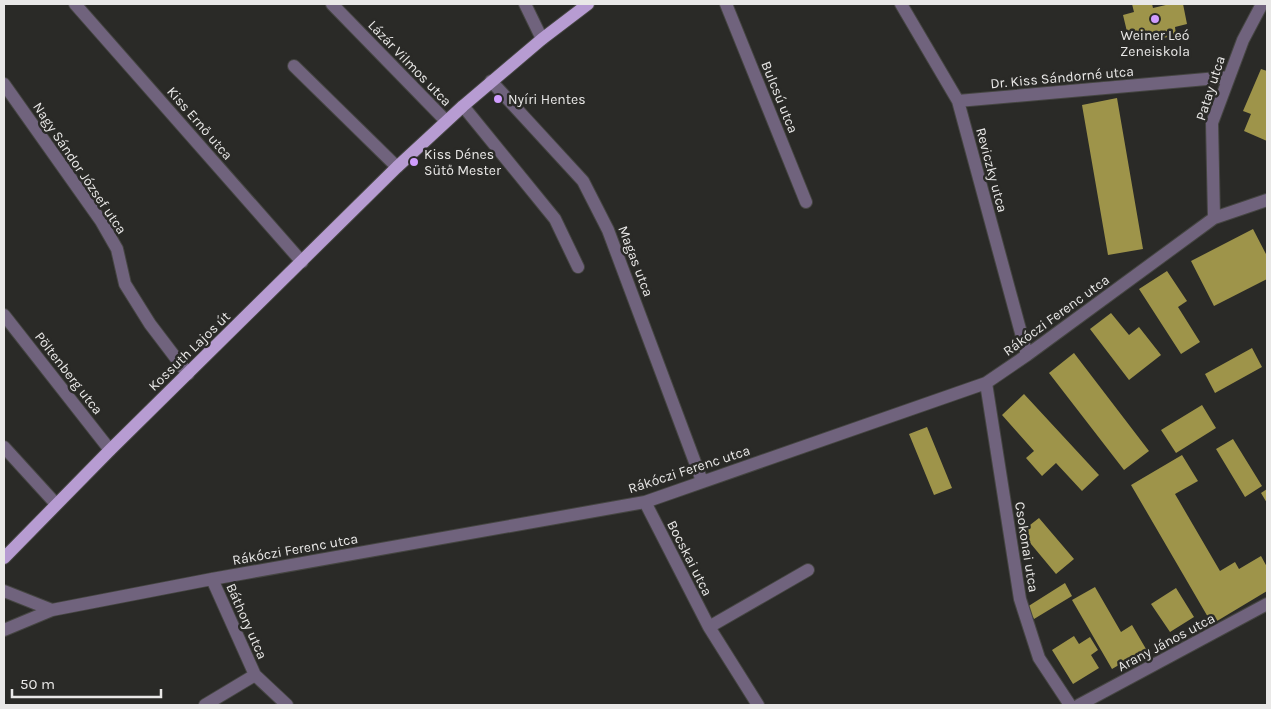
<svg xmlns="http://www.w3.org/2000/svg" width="1271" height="709" font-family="Karla,sans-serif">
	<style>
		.building { fill: #9e944a }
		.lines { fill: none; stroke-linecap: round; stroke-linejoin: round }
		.minor-casing { stroke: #454542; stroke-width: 14 }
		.major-casing { stroke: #454542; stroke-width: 14 }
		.minor { stroke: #70637d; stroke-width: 12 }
		.major { stroke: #b79cd2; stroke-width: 12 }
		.poi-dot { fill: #d09dfe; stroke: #2a2a27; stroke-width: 2 }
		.labels { text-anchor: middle; stroke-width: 5; stroke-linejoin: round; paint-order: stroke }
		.poi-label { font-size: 14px; fill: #e9e8e7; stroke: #2a2a27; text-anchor: start }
		.street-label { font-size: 14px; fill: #e9e8e7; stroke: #2a2a27 }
	</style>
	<rect width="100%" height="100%" fill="#2a2a27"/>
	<path class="building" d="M1132,4H1152L1153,8L1170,4H1183L1187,24L1175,27L1176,35L1159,39L1158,33L1129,40L1123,15L1134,12Z
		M1261,69L1267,71V141L1244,131L1251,114L1243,111Z
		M1117,98L1143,249L1108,255L1082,105Z
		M1253,229L1267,256V279L1214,306L1191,261Z
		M1167,271L1187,301L1178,307L1200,342L1181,354L1139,289Z
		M1111,313L1129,335L1139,327L1161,355L1129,380L1090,329Z
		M1252,348L1262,367L1215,393L1205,374Z
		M1074,353L1149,451L1124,470L1049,373Z
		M1024,394L1099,475L1082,491L1056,463L1042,476L1026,458L1034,451L1002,415Z
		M1202,405L1216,428L1176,453L1161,430Z
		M927,427L952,488L934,495L909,434Z
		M1233,439L1262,486L1245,497L1216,449Z
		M1182,455L1198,481L1175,494L1220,571L1235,562L1239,569L1261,556L1267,567V591L1212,624L1131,485Z
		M1267,489V503L1261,493Z
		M1039,518L1074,559L1056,574L1021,532Z
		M1065,583L1072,596L1034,619L1027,607Z
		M1095,587L1121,632L1132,625L1146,649L1112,669L1072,600Z
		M1176,588L1194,617L1170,632L1151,604Z
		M1074,636L1079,644L1090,637L1098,650L1091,655L1099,668L1073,684L1052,650Z"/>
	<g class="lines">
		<g class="minor-casing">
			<path id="minor" d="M75,4L302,262
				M332,4L446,121
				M525,4L542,39
				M726,4L806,202
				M901,4L958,101L1027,355
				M294,66L397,167
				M491,81L583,181L608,230L702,481
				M4,84L101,221L117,249L125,284L150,324L188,374
				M958,101L1229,77
				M463,106L555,219L578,267
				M1214,218L1212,123L1243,40L1262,4
				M4,315L110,450
				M986,383L1020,599L1039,658L1070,705
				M4,447L56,504
				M645,502L709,627L758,705
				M212,579L255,675L287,705
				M4,591L52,610
				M709,627L808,570
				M4,630L52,610L212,579L645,502L986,383L1027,355L1214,218L1267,200
				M205,705L255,675
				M1079,705L1267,604"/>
		</g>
		<g class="major-casing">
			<path id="major" d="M4,558L110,450L397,167L463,106L542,39L588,4"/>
		</g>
		<use href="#minor" class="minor"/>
		<use href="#major" class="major"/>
	</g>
	<g class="poi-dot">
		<circle cx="1155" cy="19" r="5"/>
		<circle cx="498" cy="99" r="5"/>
		<circle cx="414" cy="162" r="5"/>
	</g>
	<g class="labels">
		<g class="poi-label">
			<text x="1155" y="40" text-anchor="middle">Weiner Leó<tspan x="1155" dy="16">Zeneiskola</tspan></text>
			<text x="508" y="104">Nyíri Hentes</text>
			<text x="424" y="159">Kiss Dénes<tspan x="424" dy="16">Sütő Mester</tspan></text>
		</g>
		<g class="street-label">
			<text transform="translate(410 63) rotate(46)" y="5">Lázár Vilmos utca</text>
			<text transform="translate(1062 77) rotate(-5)" y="5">Dr. Kiss Sándorné utca</text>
			<text transform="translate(1210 88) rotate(-72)" y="5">Patay utca</text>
			<text transform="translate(780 97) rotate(68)" y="5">Bulcsú utca</text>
			<text transform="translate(200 123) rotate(49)" y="5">Kiss Ernő utca</text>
			<text transform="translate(80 168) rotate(56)" y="5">Nagy Sándor József utca</text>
			<text transform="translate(992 170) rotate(75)" y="5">Reviczky utca</text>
			<text transform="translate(636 261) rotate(69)" y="5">Magas utca</text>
			<text transform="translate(1056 315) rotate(-36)" y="5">Rákóczi Ferenc utca</text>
			<text transform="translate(189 351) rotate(-44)" y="5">Kossuth Lajos út</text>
			<text transform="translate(69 373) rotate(52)" y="5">Pöltenberg utca</text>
			<text transform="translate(689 469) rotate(-18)" y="5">Rákóczi Ferenc utca</text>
			<text transform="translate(1027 547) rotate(81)" y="5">Csokonai utca</text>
			<text transform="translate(295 549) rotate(-10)" y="5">Rákóczi Ferenc utca</text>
			<text transform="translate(690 558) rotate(63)" y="5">Bocskai utca</text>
			<text transform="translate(247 621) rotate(66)" y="5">Báthory utca</text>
			<text transform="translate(1166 642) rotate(-28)" y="5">Arany János utca</text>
		</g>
	</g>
	<rect width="1271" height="709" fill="none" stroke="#e9e8e7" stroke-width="10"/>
	<path d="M12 689v8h149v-8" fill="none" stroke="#e9e8e7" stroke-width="2.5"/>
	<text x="20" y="689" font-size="15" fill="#e9e8e7" stroke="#2a2a27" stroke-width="4" paint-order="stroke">50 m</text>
</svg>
